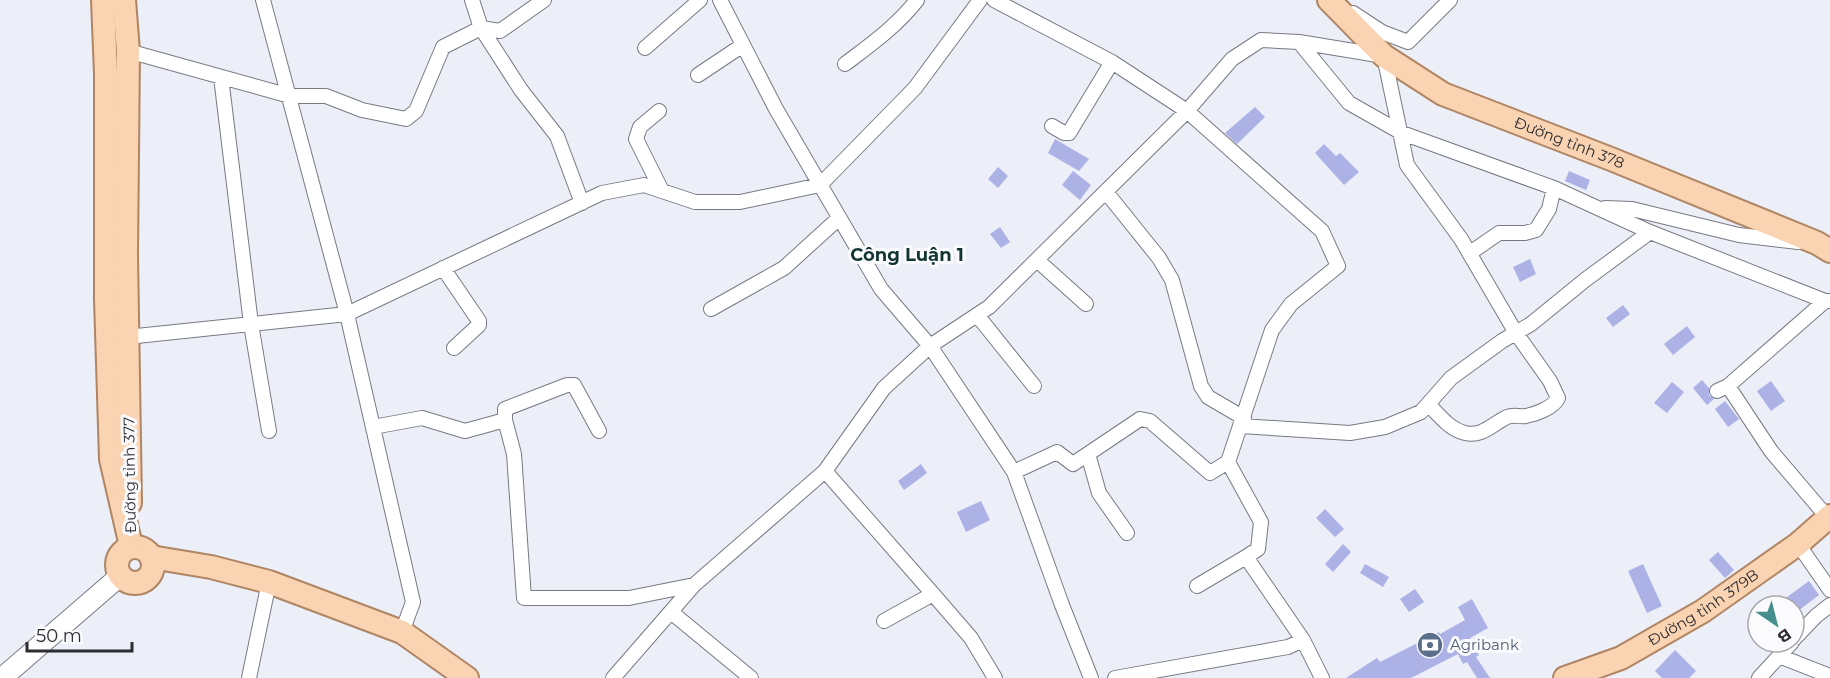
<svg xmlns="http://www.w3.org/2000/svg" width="1830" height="678" font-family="Montserrat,sans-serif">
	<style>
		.building { fill: #acb2e6 }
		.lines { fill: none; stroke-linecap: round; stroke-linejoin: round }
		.minor-casing { stroke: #787a83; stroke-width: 16 }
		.secondary-casing { stroke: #787a83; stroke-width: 22 }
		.primary-casing { stroke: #af8563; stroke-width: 26 }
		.minor { stroke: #fff; stroke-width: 14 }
		.secondary { stroke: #fff; stroke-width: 20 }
		.primary { stroke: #f9d3b2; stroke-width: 22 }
		.labels { text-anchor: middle; stroke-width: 6; stroke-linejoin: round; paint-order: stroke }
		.street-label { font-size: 15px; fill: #2d2d31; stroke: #fbfbfe }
		.service-label { font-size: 15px; fill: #4e5e75; stroke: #fbfbfe; text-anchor: start }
		.quarter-label { font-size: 18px; font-weight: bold; fill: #133635; stroke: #fbfbfe }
	</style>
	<rect width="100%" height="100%" fill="#eceef8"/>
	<path class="building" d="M1255,107L1265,117L1237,144L1225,133Z
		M1055,139L1089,159L1079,171L1048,153Z
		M1324,144L1336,156L1340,153L1359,172L1344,185L1315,153Z
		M998,167L1008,176L998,188L988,179Z
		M1073,171L1091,185L1080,200L1062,185Z
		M1569,171L1590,180L1586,190L1565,181Z
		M1000,227L1010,242L1001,248L990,234Z
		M1530,259L1536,274L1520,282L1513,267Z
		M1623,305L1630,314L1613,327L1606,318Z
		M1687,326L1695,337L1673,355L1664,344Z
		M1702,380L1709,388V395L1714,399L1707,405L1693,388Z
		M1771,381L1785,401L1771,411L1757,391Z
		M1672,382L1684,392L1667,413L1654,403Z
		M1725,401L1739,419L1728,427L1715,409Z
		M921,464L927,473L904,490L898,481Z
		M981,501L990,520L966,532L957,512Z
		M1325,509L1344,529L1335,537L1316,518Z
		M1343,544L1351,552L1333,572L1325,564Z
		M1718,552L1734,570L1725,578L1709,560Z
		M1365,564L1389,577L1383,587L1360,573Z
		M1643,564L1662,606L1647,613L1628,571Z
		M1809,581L1819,595L1794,614V606H1775Z
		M1415,589L1424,602L1409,612L1400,599Z
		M1472,599L1488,628L1470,638L1479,655L1476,657L1490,678H1477L1467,662L1463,664L1458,654L1411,678H1346L1377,658L1380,662L1439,632L1440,634L1465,620L1458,607Z
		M1675,650L1696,671L1689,678H1662L1655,671Z"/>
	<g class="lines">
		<g class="minor-casing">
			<path id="minor" d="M263,0L347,314L413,602L402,632
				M472,0L481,28L521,90L557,136L582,203
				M720,0L776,109L881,289L930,346L1014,472L1062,605L1091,678
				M994,0L1112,62L1187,111L1322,231L1338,266L1291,304L1272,330L1228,462L1261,522L1258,549L1246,557L1303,640L1322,678
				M1353,13L1382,32L1408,42L1450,0
				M1299,42L1349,103L1402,133L1554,188L1650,232L1825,301H1830
				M645,48L700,0
				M128,51L290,96H326L362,110L406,119L416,111L443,47L481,28L500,31L544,0
				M845,64C870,45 897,26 917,0
				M698,75L743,45
				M221,77L251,324L269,431
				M659,111L640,127L636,139L662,191
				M1052,126L1064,133H1069L1112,62
				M1106,192L1159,258L1172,280L1201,386L1208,397L1244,418
				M1605,208L1632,209L1739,235L1798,242
				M1470,253L1499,233H1525L1536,230L1549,209L1554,188
				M1037,260L1086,304
				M443,268L479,321V325L454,348
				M711,309L784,268L839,218
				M977,315L1034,386
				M127,337L347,314L602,193L644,185L695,202H740L820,185L915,88L980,0
				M1728,386L1771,451L1828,518
				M1717,391L1728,386L1825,301
				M1241,426L1350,433L1385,427L1421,412L1451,378L1502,341L1531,324L1585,280L1650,232
				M373,427L422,418L465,431L505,420
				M599,431L574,385H567L505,409V420L514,454L524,598H629L694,585
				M1088,454L1099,493L1127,533
				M825,471L933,594L884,621
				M1014,472L1057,452L1073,464L1140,419L1150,421L1210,473L1228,462
				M1798,544L1830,590
				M1197,586L1246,557
				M933,594L971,638L995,678
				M671,612L751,678
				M1794,639L1816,616L1830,605
				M1779,656L1830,676
				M249,678L269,582
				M613,678L694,585L825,471L884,388L930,346L989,307L1187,111L1232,59L1261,40L1299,42L1384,56L1407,165L1461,239L1516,333L1550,381L1558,398C1553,408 1536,414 1526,416C1519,417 1514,414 1507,417C1492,424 1483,437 1465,433C1449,429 1439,415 1428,404
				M1115,678L1288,647L1303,640
				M1759,678L1792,642"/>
		</g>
		<g class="secondary-casing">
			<path id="secondary" d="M2,678L120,576"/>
		</g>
		<g class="primary-casing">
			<g id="primary">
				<path d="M103,0L106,74V299L111,459L131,546"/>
				<path d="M124,0L128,51L126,255L130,503"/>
				<path id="s1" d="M1329,0L1384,56L1443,94L1611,159L1817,243L1830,251"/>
				<circle cx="135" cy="565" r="18"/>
				<path d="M151,557L211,567L269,582L402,632L467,678"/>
				<path id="s2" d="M1565,678L1621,658L1703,611L1798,544L1830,516"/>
			</g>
		</g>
		<use href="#minor" class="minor"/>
		<use href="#secondary" class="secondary"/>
		<use href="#primary" class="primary"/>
	</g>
	<defs>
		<g id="bank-disc" transform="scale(1.35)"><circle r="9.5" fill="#5c6f8a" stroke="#fbfbfe"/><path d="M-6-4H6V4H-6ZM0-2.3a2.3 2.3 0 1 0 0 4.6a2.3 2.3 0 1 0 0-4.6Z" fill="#fff"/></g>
	</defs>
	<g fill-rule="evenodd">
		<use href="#bank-disc" x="1430" y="645"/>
	</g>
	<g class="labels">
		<g class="street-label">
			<text dy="5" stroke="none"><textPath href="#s1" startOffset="284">Đường tỉnh 378</textPath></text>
			<text transform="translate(130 475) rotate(-91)" y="5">Đường tỉnh 377</text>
			<text dy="5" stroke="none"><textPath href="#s2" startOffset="156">Đường tỉnh 379B</textPath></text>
		</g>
		<g class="service-label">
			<text x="1450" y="650">Agribank</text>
		</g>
		<g class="quarter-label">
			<text x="907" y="261">Công Luận 1</text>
		</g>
	</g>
	<g transform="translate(1776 624) rotate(145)"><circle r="28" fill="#fbfbfe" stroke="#a9a9ac" stroke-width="1.5"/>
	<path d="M0-4.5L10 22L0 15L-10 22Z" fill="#468e8c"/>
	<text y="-9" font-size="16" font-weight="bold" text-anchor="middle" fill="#2d2d31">B</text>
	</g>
	<path d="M27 642v9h105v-9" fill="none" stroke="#2d2d31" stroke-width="3"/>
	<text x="36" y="642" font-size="18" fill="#2d2d31" stroke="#fbfbfe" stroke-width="4.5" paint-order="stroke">50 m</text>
</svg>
